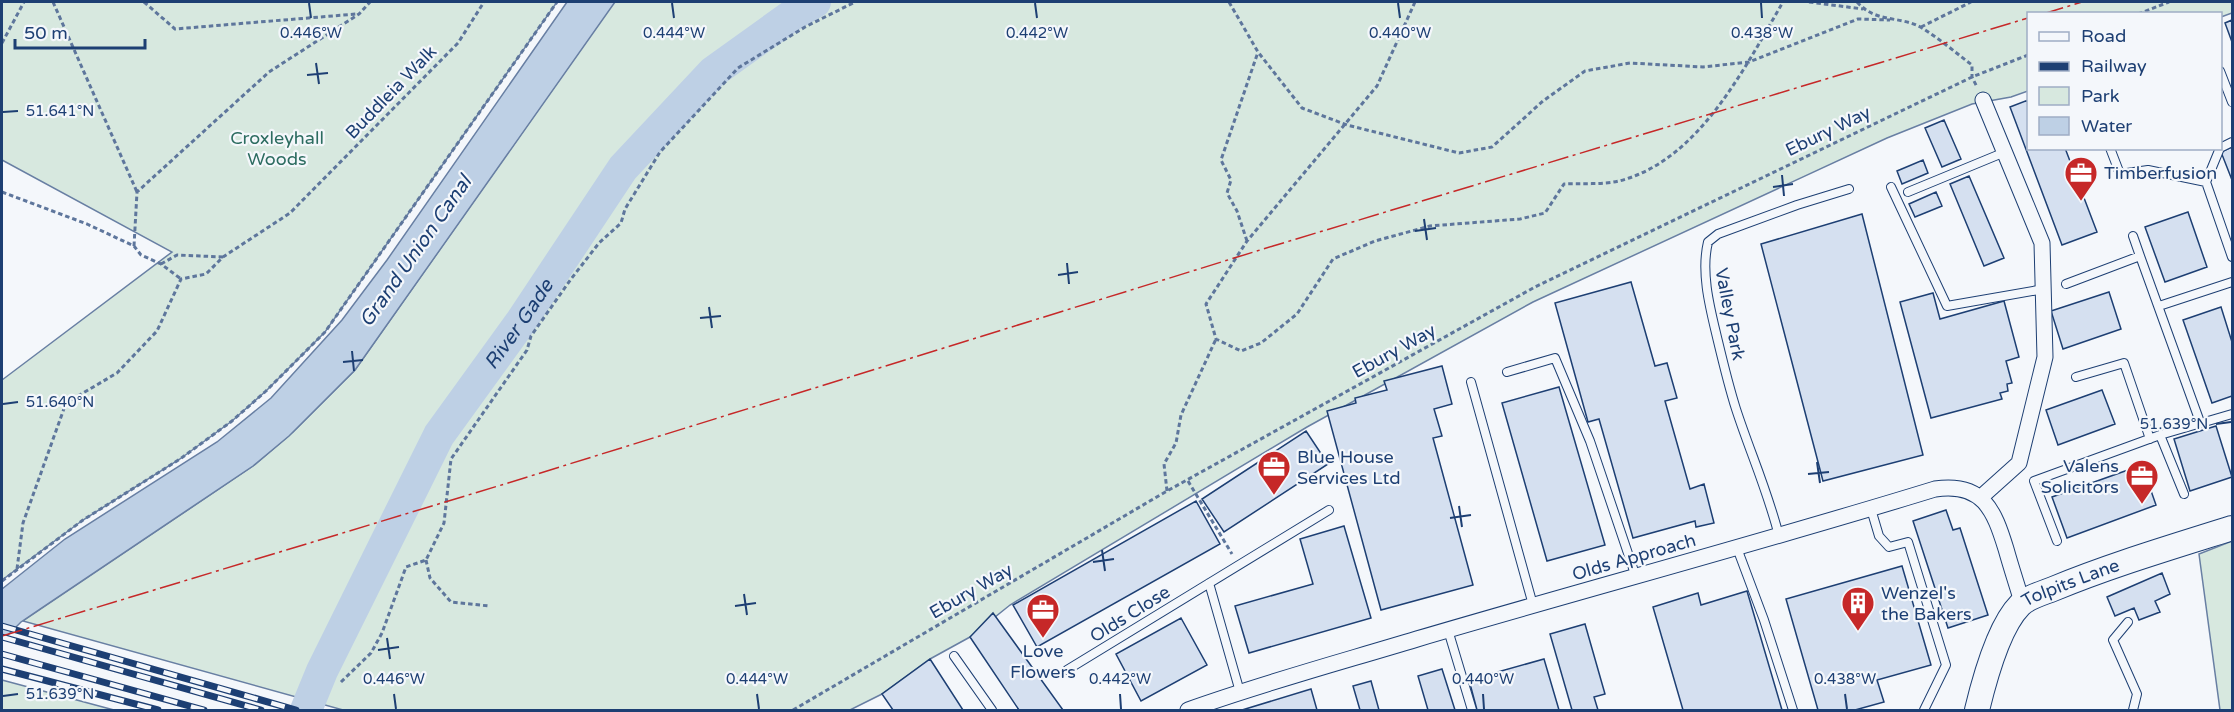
<svg xmlns="http://www.w3.org/2000/svg" width="2234" height="712" font-family="'Varela Round',sans-serif">
	<style>
		.green { fill: #d7e8df; stroke: #687fa3; stroke-width: 1.5 }
		.water { fill: #bed0e5; stroke: #687fa3; stroke-width: 1.5 }
		.lines { fill: none; stroke-linecap: round; stroke-linejoin: round }
		.river { stroke: #bed0e5; stroke-width: 32 }
		.building { fill: #d5e0f0; stroke: #1d3f73; stroke-width: 1.5 }
		.lane-casing { stroke: #1d3f73; stroke-width: 10 }
		.street-casing { stroke: #1d3f73; stroke-width: 17 }
		.primary-casing { stroke: #1d3f73; stroke-width: 26 }
		.path { stroke: #5e769c; stroke-width: 3; stroke-dasharray: 4.5 3; stroke-linecap: butt }
		.lane { stroke: #f4f7fb; stroke-width: 8 }
		.street { stroke: #f4f7fb; stroke-width: 15 }
		.primary { stroke: #f4f7fb; stroke-width: 24 }
		.rail-casing { stroke: #1d3f73; stroke-width: 7 }
		.rail { stroke: #f4f7fb; stroke-width: 4.5; stroke-dasharray: 14; stroke-linecap: butt }
		.power { stroke: #c62828; stroke-width: 1.5; stroke-dasharray: 21 4.5 3 4.5; stroke-linecap: butt }
		.ticks { fill: none; stroke: #1d3f73; stroke-width: 2 }
		.labels { text-anchor: middle; stroke-width: 4.5; stroke-linejoin: round; paint-order: stroke }
		.street-label { font-size: 18px; fill: #1d3f73; stroke: #f4f7fb }
		.park-label { font-size: 18px; fill: #2c6c60; stroke: #f4f7fb }
		.poi-label { font-size: 18px; fill: #1d3f73; stroke: #f4f7fb; text-anchor: start }
		.water-label { font-size: 20px; font-style: italic; fill: #1d3f73; stroke: #f4f7fb }
		.ticks-label { font-size: 15px; text-anchor: middle; fill: #1d3f73; stroke: #f4f7fb; stroke-width: 4.5; stroke-linejoin: round; paint-order: stroke }
	</style>
	<rect width="100%" height="100%" fill="#f4f7fb"/>
	<path class="green" d="M2,2H557L325,332L266,391L232,421L180,459L83,520L2,580V380L172,252L2,160Z
		M614,2H2232V13L2221,17L2220,14H2028V91L2011,97L1972,104L1887,138L1533,302L1307,427L1010,605L970,637L930,659L882,694L850,710H343L23,621L253,466L293,432L355,370Z
		M2232,541V710H2220L2199,554Z
		M2,680L114,710H2Z"/>
	<path class="water" d="M567,2H615L355,370L289,436L253,466L40,609L21,622L2,641V589L65,539L217,442L271,398L342,320L387,260Z"/>
	<g class="lines">
		<path class="river" id="s1" d="M306,710L322,671L439,435L520,323L623,168L713,72L791,16L815,2"/>
	</g>
	<path class="building" d="M2232,20V42L2225,23Z
		M2028,100V148H2065L2097,232L2062,245L2010,107Z
		M1944,120L1961,159L1942,167L1925,128Z
		M2232,147V180L2221,152Z
		M1923,160L1928,173L1902,184L1897,171Z
		M1969,176L2004,258L1984,266L1950,184Z
		M1936,192L1942,206L1915,217L1909,204Z
		M2188,212L2207,267L2165,282L2145,227Z
		M1862,214L1923,455L1823,481L1761,244Z
		M1631,282L1655,366L1667,363L1677,398L1665,401L1690,489L1704,484L1714,523L1696,527L1695,521L1633,538L1599,419L1588,422L1555,303Z
		M2109,292L2121,329L2063,349L2051,311Z
		M1933,293L1940,319L2004,301L2019,357L2006,361L2012,383L2007,384L2008,391L2000,393L2002,399L1931,418L1900,302Z
		M2221,307L2232,342V396L2212,403L2183,320Z
		M1442,366L1452,404L1434,409L1442,436L1433,438L1473,585L1381,610L1327,411L1356,403L1355,398L1387,390L1384,381Z
		M1559,387L1605,545L1547,561L1502,403Z
		M2102,390L2115,424L2058,445L2046,410Z
		M2216,426L2232,477L2190,491L2174,439Z
		M1306,431L1328,464L1224,532L1202,499Z
		M2142,465L2156,505L2067,538L2052,497Z
		M1196,501L1220,544L1037,647L1013,605Z
		M1946,510L1953,530L1960,528L1988,615L1948,628L1913,521Z
		M1344,526L1371,618L1249,653L1235,606L1313,584L1300,539Z
		M1902,566L1931,665L1877,680L1884,702L1855,710H1818L1786,599Z
		M2162,573L2170,594L2155,601L2160,612L2139,620L2134,608L2115,616L2107,597Z
		M1747,591L1782,710H1683L1653,607L1698,593L1701,605Z
		M993,613L1063,710H1019L970,637Z
		M1181,618L1207,665L1141,701L1116,654Z
		M1585,624L1605,694L1594,697L1598,710H1572L1550,634Z
		M930,659L963,710H893L882,694Z
		M1544,659L1559,710H1477L1469,680Z
		M1442,669L1455,710H1428L1418,676Z
		M1371,681L1379,710H1360L1353,686Z
		M1311,689L1317,710H1242Z"/>
	<g class="lines">
		<g class="lane-casing">
			<path id="lane" d="M2220,71L2232,102
				M2110,148L2120,174L2148,170L2206,182
				M2220,148L2206,182L2232,257
				M2220,148L2232,142
				M1891,187L1947,306L2044,289
				M1908,192L2005,152
				M2133,236L2140,256
				M2066,284L2140,256L2200,422
				M2159,306L2232,282
				M1507,372L1555,358L1590,441L1636,577
				M2076,377L2124,363L2150,439
				M1471,382L1533,605
				M2160,435L2184,494
				M1871,509L1879,536L1889,547L1908,542L1946,665L1924,710
				M1779,536C1768,492 1750,452 1736,409C1728,384 1722,358 1716,333C1709,304 1701,271 1708,242L1718,234L1797,205L1849,189
				M2057,541L2034,481L2160,435L2232,414
				M1737,548L1764,620L1793,710
				M1209,583L1240,692
				M2128,622L2113,640L2137,694L2133,710
				M1448,630L1472,710
				M954,656L992,710
				M1067,670L1329,510"/>
		</g>
		<g class="street-casing">
			<path id="street" d="M1980,498L2019,463L2045,357L2042,243L1983,100
				M1188,710C1263,683 1341,662 1417,639C1590,588 1763,542 1935,489C1983,482 1994,510 2006,549C2011,567 2017,585 2022,602"/>
		</g>
		<g class="primary-casing">
			<g id="primary">
				<path id="s2" d="M1977,710C1984,681 1999,626 2020,605C2028,597 2043,593 2053,589C2111,565 2172,547 2232,528"/>
			</g>
		</g>
		<path class="path" d="M53,2L137,192
			M144,2L175,29L356,14
			M1229,2L1258,52L1302,108L1347,125L1459,153L1492,147L1543,101L1585,71L1630,63L1703,67L1749,62L1858,19L1890,20
			M1415,2L1377,86L1247,241L1206,304L1216,339L1241,351L1261,343L1297,314L1333,259L1375,241L1430,226L1520,219L1545,213L1564,184C1581,183 1602,185 1619,181C1699,161 1745,67 1783,2
			M1809,2L1863,9
			M1857,2C1877,24 1900,15 1922,28C1940,39 1956,53 1972,65V77L1977,87
			M2138,14L2169,2
			M1921,27L1971,2
			M2,43L24,2
			M2,192L87,224L134,246L141,255L161,264L181,279
			M1247,241L1237,211L1227,193L1231,180L1221,160L1258,52
			M134,246L137,192L269,72L359,14L370,2
			M161,264L177,255L223,257
			M1188,481L1232,554
			M1167,491L1164,464L1176,443L1181,415L1216,339
			M426,560L430,578L451,602L489,606
			M17,569L23,523L66,403L117,373L157,331L181,279L206,274L223,257L290,213L458,43L484,2
			M2,581L83,520L180,459L232,421L266,391L325,332L557,2
			M341,682L371,653L382,633L406,567L426,560L444,523L451,459L527,350L531,336L571,279L599,243L621,223L625,209L660,152L738,68L805,27L855,2
			M793,710L1167,491L1535,287L1972,77L2028,55"/>
		<use href="#lane" class="lane"/>
		<use href="#street" class="street"/>
		<use href="#primary" class="primary"/>
		<g class="rail-casing">
			<path id="rail" d="M2,626L296,710
				M2,637L261,710
				M2,654L204,710
				M2,669L158,710"/>
		</g>
		<use href="#rail" class="rail"/>
		<path class="power" d="M2043,14L2082,2
			M2,636L508,483L1273,246L2028,18"/>
	</g>
	<path class="ticks" d="M309,3L311,18M672,3L674,18M1035,3L1037,18M1398,3L1400,18M1761,3L1762,18M316,63L319,84M307,75L328,73M3,112L18,111M1782,175L1784,196M1773,187L1793,184M1424,219L1427,240M1415,231L1436,228M1067,263L1069,284M1058,275L1078,272M709,307L712,328M700,318L721,316M352,351L354,371M343,362L363,360M3,404L18,402M2216,424L2231,422M1817,462L1820,483M1808,474L1829,472M1459,506L1462,527M1450,518L1471,515M1102,550L1105,571M1093,562L1114,559M744,594L747,615M735,606L756,603M387,638L390,659M378,650L399,647M394,694L396,709M757,694L759,709M1120,694L1121,709M1483,694L1484,709M1845,694L1847,709M3,696L18,694"/>
	<defs>
		<g id="office-pin" transform="scale(1.725)"><path d="M0 17L-7.5 6A9.5 9.5 0 1 1 7.5 6Z" fill="#c62828" stroke="#f4f7fb"/><path d="M-6-3h4V-5.5h4V-3h4V5H-6ZM-1-4.5V-3h2v-1.5ZM-6 0V1H6V0Z" fill="#fff"/></g>
		<g id="building-pin" transform="scale(1.725)"><path d="M0 17L-7.5 6A9.5 9.5 0 1 1 7.5 6Z" fill="#c62828" stroke="#f4f7fb"/><path d="M-4-6H4V6H1V3H-1V6H-4ZM-2.5-4.3h1.7v1.8h-1.7ZM.8-4.3h1.7v1.8H.8ZM-2.5-1h1.7V.8h-1.7ZM.8-1h1.7V.8H.8Z" fill="#fff"/></g>
	</defs>
	<g fill-rule="evenodd">
		<use href="#office-pin" x="2081" y="173"/>
		<use href="#office-pin" x="1274" y="467"/>
		<use href="#office-pin" x="2142" y="476"/>
		<use href="#building-pin" x="1858" y="603"/>
		<use href="#office-pin" x="1043" y="610"/>
	</g>
	<g class="labels">
		<g class="street-label">
			<text transform="translate(391 92) rotate(-46)" y="6">Buddleia Walk</text>
			<text transform="translate(1828 131) rotate(-26)" y="6">Ebury Way</text>
			<text transform="translate(1730 314) rotate(79)" y="6">Valley Park</text>
			<text transform="translate(1394 351) rotate(-29)" y="6">Ebury Way</text>
			<text transform="translate(1634 557) rotate(-16)" y="6">Olds Approach</text>
			<text dy="6" stroke="none"><textPath href="#s2" startOffset="170">Tolpits Lane</textPath></text>
			<text transform="translate(971 591) rotate(-30)" y="6">Ebury Way</text>
			<text transform="translate(1130 614) rotate(-32)" y="6">Olds Close</text>
		</g>
		<g class="park-label">
			<text x="277" y="144">Croxleyhall<tspan x="277" dy="21">Woods</tspan></text>
		</g>
		<g class="poi-label">
			<text x="2104" y="179">Timberfusion</text>
			<text x="1297" y="463">Blue House<tspan x="1297" dy="21">Services Ltd</tspan></text>
			<text x="2119" y="472" text-anchor="end">Valens<tspan x="2119" dy="21">Solicitors</tspan></text>
			<text x="1881" y="599">Wenzel's<tspan x="1881" dy="21">the Bakers</tspan></text>
			<text x="1043" y="657" text-anchor="middle">Love<tspan x="1043" dy="21">Flowers</tspan></text>
		</g>
		<g class="water-label">
			<text transform="translate(415 251) rotate(-55)" y="7">Grand Union Canal</text>
			<text dy="7" stroke="none"><textPath href="#s1" startOffset="442">River Gade</textPath></text>
		</g>
	</g>
	<g class="ticks-label">
		<text x="311" y="38">0.446°W</text>
		<text x="674" y="38">0.444°W</text>
		<text x="1037" y="38">0.442°W</text>
		<text x="1400" y="38">0.440°W</text>
		<text x="1762" y="38">0.438°W</text>
		<text x="60" y="116">51.641°N</text>
		<text x="60" y="407">51.640°N</text>
		<text x="2174" y="429">51.639°N</text>
		<text x="394" y="684">0.446°W</text>
		<text x="757" y="684">0.444°W</text>
		<text x="1120" y="684">0.442°W</text>
		<text x="1483" y="684">0.440°W</text>
		<text x="1845" y="684">0.438°W</text>
		<text x="60" y="699">51.639°N</text>
	</g>
	<rect width="2234" height="712" fill="none" stroke="#1d3f73" stroke-width="6"/>
	<rect x="2027" y="12" width="195" height="138" fill="#f4f7fb" stroke="#9eadc5" stroke-width="1.5"/>
	<rect x="2039" y="32" width="30" height="9" fill="#f4f7fb" stroke="#9eadc5" stroke-width="1.5"/>
	<text x="2081" y="42" font-size="18" fill="#1d3f73">Road</text>
	<rect x="2039" y="62" width="30" height="9" fill="#1d3f73" stroke="#9eadc5" stroke-width="1.5"/>
	<text x="2081" y="72" font-size="18" fill="#1d3f73">Railway</text>
	<rect x="2039" y="87" width="30" height="18" fill="#d7e8df" stroke="#9eadc5" stroke-width="1.5"/>
	<text x="2081" y="102" font-size="18" fill="#1d3f73">Park</text>
	<rect x="2039" y="117" width="30" height="18" fill="#bed0e5" stroke="#9eadc5" stroke-width="1.5"/>
	<text x="2081" y="132" font-size="18" fill="#1d3f73">Water</text>
	<path d="M15 39v9h130v-9" fill="none" stroke="#1d3f73" stroke-width="3"/>
	<text x="24" y="39" font-size="18" fill="#1d3f73" stroke="#f4f7fb" stroke-width="4.5" paint-order="stroke">50 m</text>
</svg>
